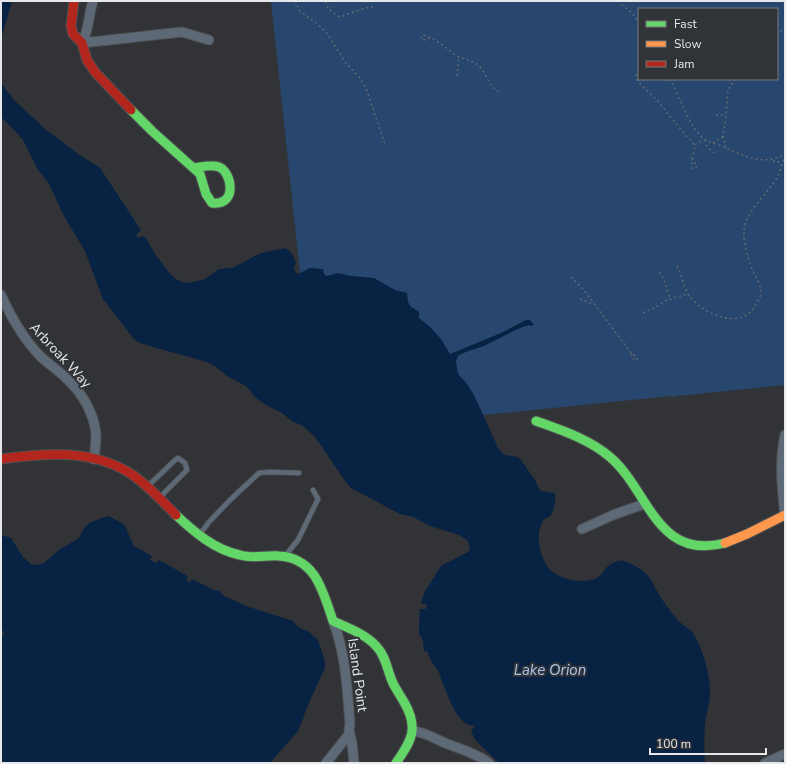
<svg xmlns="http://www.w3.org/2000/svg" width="786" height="764" font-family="'Nunito Sans',sans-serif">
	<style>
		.green { fill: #28476e; fill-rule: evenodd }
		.water { fill: #072243 }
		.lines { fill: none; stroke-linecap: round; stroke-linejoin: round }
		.lane-casing { stroke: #4f5052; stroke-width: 6 }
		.street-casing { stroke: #4f5052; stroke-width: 11 }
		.fast-casing { stroke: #4f5052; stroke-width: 11 }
		.slow-casing { stroke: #4f5052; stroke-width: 11 }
		.jam-casing { stroke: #4f5052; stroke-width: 11 }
		.path { stroke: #626972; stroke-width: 1.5; stroke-dasharray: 2 3; stroke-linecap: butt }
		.lane { stroke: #5d6977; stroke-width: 4.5 }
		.street { stroke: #5d6977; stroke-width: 9 }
		.fast { stroke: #63d668; stroke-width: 9 }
		.slow { stroke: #ff974d; stroke-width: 9 }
		.jam { stroke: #b3261e; stroke-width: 9 }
		.labels { text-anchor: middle; stroke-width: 4; stroke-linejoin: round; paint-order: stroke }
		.street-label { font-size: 14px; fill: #e7e8eb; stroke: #303337 }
		.water-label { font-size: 15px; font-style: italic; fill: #a8c5eb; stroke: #303337 }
	</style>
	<rect width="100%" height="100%" fill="#313336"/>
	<path class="green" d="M271,1H785V385L677,396L673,397L671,396L317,432ZM639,9H777V79H639Z"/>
	<path class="water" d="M1,1H12L1,39Z
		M1,83L14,100L45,129L77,153L100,168L141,230L136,235L139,238L142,236L145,237L155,254L171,275L176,279L185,283L193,282L205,279L219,269L232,268L261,253L286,248L293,255L296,263L294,268L295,272L298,274L310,268L323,269L324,274L327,276L337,273L351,276L374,278L395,290L407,293L408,302L410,306L419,312V318L429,326L441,339L450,354L501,333L526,320H530L534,325L532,326L529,325C513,330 499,339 484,346C475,349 466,351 458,356L456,361L458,374L467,384L474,395L498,448L505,455L518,457L521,460L535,480L540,491L555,493C556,499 554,512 550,516C548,518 544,518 543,521C535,535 539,554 548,567C556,579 581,584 595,579C604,575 604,566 615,562C618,561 621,560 624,561C628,562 632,564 635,566C652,575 652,583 661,598C667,606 674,617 682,624C686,628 690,628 693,633C704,652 711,676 710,697C709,706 706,715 705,724C704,737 704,750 705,763H499L475,740L471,730L475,726C473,725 471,726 469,725C454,720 444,684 438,671C434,665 429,659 428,652L424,651L423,641L419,633V629L420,609H426L427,605L421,603L424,593L441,566L468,552L470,549L468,541L459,535L430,526L413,517L400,514L351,488L345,481L316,438L302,425L293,422L282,413L266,405L256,398L246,386L227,376L215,366L207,362L164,350L140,343L134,339L103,299L85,251L64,216L48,182L38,170L23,140L14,130L1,117Z
		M108,516L122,523L125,526L134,546L152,556L150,560L156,563L159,560L186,575L188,577L186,580L190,582L192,579L214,590L220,591L224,596L249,607L293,621L298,627L309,632L318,640L325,661V668L311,698L298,731L270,763H1V636H3L4,633L1,627V535L11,538L23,557L31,564L38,565L44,563L60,549L79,538L84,528L91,522Z"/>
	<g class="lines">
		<g class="lane-casing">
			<path id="lane" d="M147,487L174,461L178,458L185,463L187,470L160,497
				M200,534L209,522L230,500L259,473L269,472L299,473
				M285,556L298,540L318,499L313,490"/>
		</g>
		<g class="street-casing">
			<path id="street" d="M82,43L182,32L209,40
				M82,43C90,27 88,16 93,1
				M1,295C11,317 22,337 39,355C47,363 58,370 67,379C82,393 94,413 96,434C96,442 95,451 94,459
				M785,435C779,461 782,489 785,515
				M582,529L613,515L644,504
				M333,621C346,654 347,689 350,724L349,730L352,743L354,763
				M412,731C426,732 433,738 445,743C460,749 476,753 489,763
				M326,763L350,733
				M765,763L785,754"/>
		</g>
		<g class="fast-casing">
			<path id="fast" d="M131,110L152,131L200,174L206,194L212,203C239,206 231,171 219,167C211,164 202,167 194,168
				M536,421C561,430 589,439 610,457C649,490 656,561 725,543
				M176,515C194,532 215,550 240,555C253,559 266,555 279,556C316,558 323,592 333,621C348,628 366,634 377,647C386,657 387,669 392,681C395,688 400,695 404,702C419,728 412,740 396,763"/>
		</g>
		<g class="slow-casing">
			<path id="slow" d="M725,543L747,534L785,515"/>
		</g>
		<g class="jam-casing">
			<path id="jam" d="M74,1L71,26L73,34L82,43L87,60L95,72L131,110
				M1,459C43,453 90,449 128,472C146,483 161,500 176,515"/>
		</g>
		<path class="path" d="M295,1L300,11L322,28L328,35L346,63L359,77L366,88L385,144
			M326,1C327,10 333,13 340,17L365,8L374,7
			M618,1L632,13L639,22
			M777,35L785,27
			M430,38L424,40L421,39L422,35C438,38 445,49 457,56C465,60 473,60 480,67C488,76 489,88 501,93
			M636,74L637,80L642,86L656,99L687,137C701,147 690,155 692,168L695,169L697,166L692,159
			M457,76L459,57
			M670,79C681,98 688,126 705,140C712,143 720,145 726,148C746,157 764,166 785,154
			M716,115H726
			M723,136L726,147
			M713,143L723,136L726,115L728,90L735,79
			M695,145L699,142L705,140
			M706,145L714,153
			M773,161H778L780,166
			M677,266C684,278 682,288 692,299C706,315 741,330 755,306C757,302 761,297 761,292C761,284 755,276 752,269C748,258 743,242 744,230C745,212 770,191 778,176C781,170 782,163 785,156
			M659,272L663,277L670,299
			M571,277L584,290L631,353L637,357V360H634L631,353
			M580,299L593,304
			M643,313L654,308L667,300L688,294"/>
		<use href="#lane" class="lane"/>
		<use href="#street" class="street"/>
		<use href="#fast" class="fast"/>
		<use href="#slow" class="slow"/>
		<use href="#jam" class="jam"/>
	</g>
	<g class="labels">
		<g class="street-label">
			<text transform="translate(61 355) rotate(47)" y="5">Arbroak Way</text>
			<text transform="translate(358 675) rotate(82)" y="5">Island Point</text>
		</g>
		<g class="water-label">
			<text x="550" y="675">Lake Orion</text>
		</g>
	</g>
	<rect width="786" height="764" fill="none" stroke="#e7e8eb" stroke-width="4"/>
	<rect x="638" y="8" width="140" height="72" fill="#303337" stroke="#797b7f"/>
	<rect x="646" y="21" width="20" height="6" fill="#63d668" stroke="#797b7f"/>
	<text x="674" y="28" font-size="12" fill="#e7e8eb">Fast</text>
	<rect x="646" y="41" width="20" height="6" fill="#ff974d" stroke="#797b7f"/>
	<text x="674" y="48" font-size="12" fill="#e7e8eb">Slow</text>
	<rect x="646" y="61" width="20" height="6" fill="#b3261e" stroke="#797b7f"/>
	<text x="674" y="68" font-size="12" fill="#e7e8eb">Jam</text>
	<path d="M650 748v6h116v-6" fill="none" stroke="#e7e8eb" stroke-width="2"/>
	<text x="656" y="748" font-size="12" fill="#e7e8eb" stroke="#303337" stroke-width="3" paint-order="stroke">100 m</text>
</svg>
